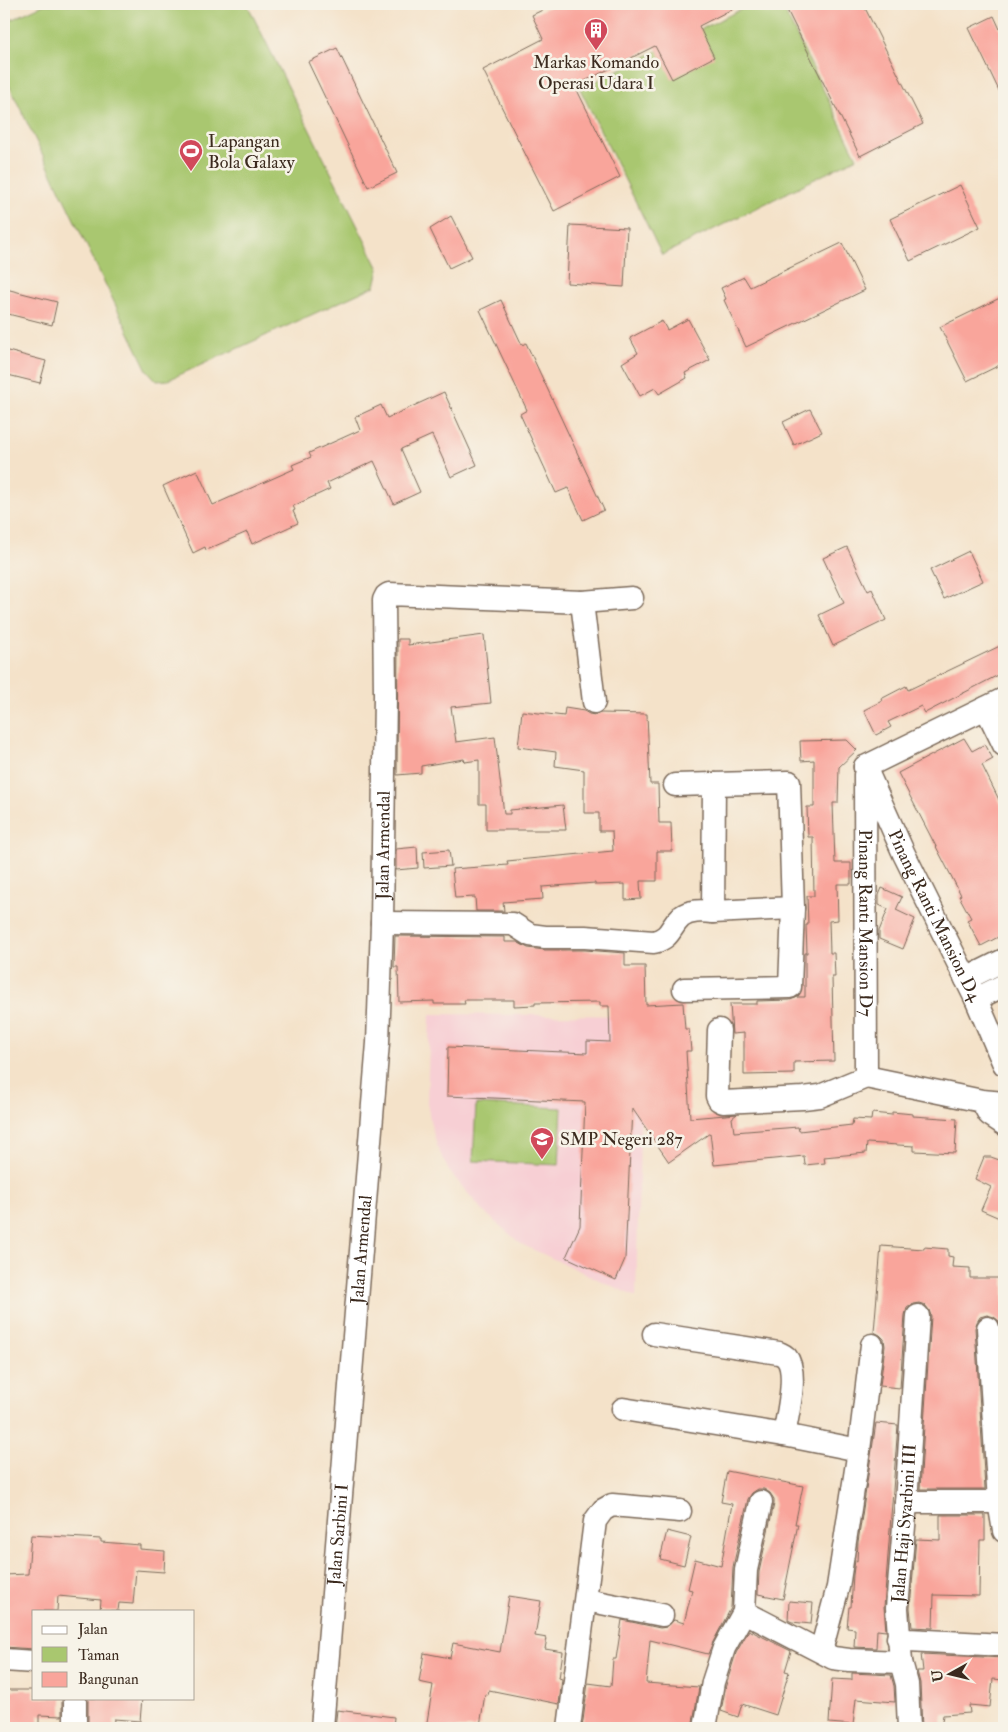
<svg xmlns="http://www.w3.org/2000/svg" width="1008" height="1732" font-family="'IM FELL Double Pica',serif">
	<style>
		.built { fill: #f7cfd4 }
		.green { fill: #a9c76f; stroke: #727846 }
		.building { fill: #f9a59b }
		.lines { fill: none; stroke-linecap: round; stroke-linejoin: round }
		.minor-casing { stroke: #7c6a5a; stroke-width: 25 }
		.minor { stroke: #fff; stroke-width: 22 }
		.labels { text-anchor: middle; stroke-width: 5; stroke-linejoin: round; paint-order: stroke }
		.poi-label { font-size: 18px; fill: #3b2a1e; stroke: #f7f3e8; text-anchor: start }
		.street-label { font-size: 18px; fill: #3b2a1e; stroke: #f7f3e8 }
	</style>
	<rect width="100%" height="100%" fill="#f7f3e8"/>
	<filter id="ink" filterUnits="userSpaceOnUse"><feTurbulence type="fractalNoise" baseFrequency=".02" numOctaves="2"/><feDisplacementMap in="SourceGraphic" scale="10" xChannelSelector="R" yChannelSelector="G"/><feConvolveMatrix kernelMatrix="1 2 1 2 8 2 1 2 1" color-interpolation-filters="sRGB"/></filter>
	<filter id="wash" filterUnits="userSpaceOnUse"><feTurbulence type="fractalNoise" baseFrequency=".0096" numOctaves="4" result="noise"/><feDisplacementMap in="SourceGraphic" scale="20" xChannelSelector="R" yChannelSelector="G"/><feGaussianBlur stdDeviation="1.12" result="paint"/><feColorMatrix in="noise" values="0 0 0 0 0 0 0 0 0 0 0 0 0 0 0 0 0 1.4 0 .05"/><feComposite in="paint" operator="in"/></filter>
	<g filter="url(#wash)">
		<rect width="100%" height="100%" fill="#f4e2c9"/>
		<path class="built" d="M430,1014L643,1016L636,1297L521,1244L482,1210L449,1171L438,1149L431,1125L427,1102Z"/>
		<path class="green" d="M45,4H247L379,269L375,286L168,380L157,381L147,370L4,75V23Z
			M752,4H781L857,158L662,255L580,89Z
			M476,1104L562,1108L559,1165L473,1161Z"/>
		<g id="blocks">
			<path class="building" d="M555,4H742L699,26L714,57L672,79L655,46L575,86L620,177L554,211L483,70L543,39L532,15Z
				M784,4H863L923,124L860,156Z
				M994,16L1004,38V101L969,28Z
				M337,48L397,173L368,187L308,62Z
				M960,185L980,227L910,261L890,219Z
				M451,216L472,257L449,268L430,229Z
				M570,225L627,228L624,287L567,283Z
				M842,243L865,290L746,347L724,300L726,299L721,288L744,277L750,287Z
				M6,289L57,302L52,325L4,313V298Z
				M1004,296V363L967,381L940,327Z
				M501,300L522,345L526,343L604,510L583,520L568,488L556,493L520,414L527,410L480,310Z
				M688,319L710,360L685,373L687,378L659,394L655,388L640,396L622,363L638,353L630,338L662,321L667,330Z
				M4,350L46,361L40,383L4,374Z
				M444,392L477,465L451,477L432,435L401,449L420,492L394,504L374,461L327,483L330,489L293,506L295,510L293,511L298,523L252,544L247,532L206,550L205,547L193,553L163,486L197,470L213,505L294,469L292,465L311,457L309,453L360,430L355,417L381,405L387,418Z
				M810,409L822,432L794,445L783,422Z
				M847,547L868,591L872,589L886,620L833,646L819,615L844,603L823,558Z
				M969,551L983,581L944,599L930,570Z
				M484,635L491,703L451,707L456,742L495,737L504,814H510V810L563,805L566,830H486V804H479V760L465,762L464,759L421,766V773L397,775L398,639H408V645Z
				M1004,644V672L925,713L921,706L888,722L891,727L876,735L864,710L882,701L881,699L906,686L908,690Z
				M565,708L584,711L589,714L595,715L601,713L647,714L650,784H658L659,823H671L672,851H657V881H640L641,899L625,900V884L595,885V883L542,887L543,899L503,902L504,911H476L475,897L455,898L452,869L508,865L507,861L613,851L612,831H599V813H584V770L555,766L556,752L518,747L522,711L564,716Z
				M964,738L972,751L985,744L993,759L982,765L1004,810V934L981,946L967,920L971,918L959,896L961,895L898,773Z
				M847,740L857,750L839,767L838,803H833L835,863H851V884H837L838,920L829,921L830,953H834L835,977H832L834,1061L794,1062V1074L744,1075V1033L732,1034L730,1004H757V1001L790,1000L798,997H805V953H807L806,925H808L807,896H814L813,837H808L807,807H814V760L801,761L800,741Z
				M417,847L418,868L396,870V849Z
				M449,850L451,866L424,868L423,852Z
				M882,888L902,897L896,910L915,919L903,949L879,939V931L888,909L879,905V895Z
				M395,936L505,937V942H517L528,948L545,950H585L625,953V966H645L646,1005L683,1003L685,1029H689L691,1051H686L690,1118L737,1114L732,1118L734,1132L798,1127L799,1131L852,1125L853,1119L871,1120L872,1113L892,1115V1112L913,1114V1116L957,1119L955,1153L914,1151V1146L867,1143L866,1153L824,1157L825,1163L805,1165L804,1156L714,1165L710,1133L669,1162L632,1108L625,1259L616,1280L566,1257L580,1226L585,1102L447,1096L448,1047L587,1053V1041L610,1042L609,1006H600V1002L535,1003V1005L514,1006V1000H464L465,1004H434V1001L399,1002L398,967H394Z
				M984,1157H991L1002,1161L1004,1157V1220L981,1210L991,1187L975,1179Z
				M881,1246L924,1249V1247L948,1249V1256L953,1257L952,1267L970,1268V1278H1004V1377L1001,1327L999,1321L994,1317L987,1315L980,1317L977,1322L975,1328L985,1489H920L931,1316L929,1310L925,1305L919,1303L913,1304L907,1308L905,1315L900,1388L880,1386L885,1346L884,1339L880,1335L874,1332Z
				M876,1423L898,1425L884,1607L886,1631L877,1630L876,1648L854,1647L855,1629L847,1628L849,1607H851L853,1575L855,1560L857,1561L858,1542Z
				M727,1471L803,1486L795,1524H798L783,1599L758,1594L759,1572L774,1504V1499L770,1493L764,1489H758L752,1493L748,1499L733,1567L731,1608L713,1642L708,1654L650,1640L646,1683L699,1687L692,1728H582L588,1683L611,1686L613,1659H616L622,1620L660,1628L667,1627L674,1620L684,1623L692,1590L688,1589L695,1559L721,1566L732,1504L721,1502Z
				M940,1515H985V1540H980L979,1596L934,1595L933,1628L912,1627L910,1608L916,1539L940,1540Z
				M667,1531L691,1537L684,1565L660,1559Z
				M31,1535L101,1539V1542L140,1545V1549L165,1551L164,1572L136,1570L133,1604L119,1603L118,1611H100L101,1600L58,1596L57,1611H34V1649L4,1647V1575L28,1574Z
				M509,1596L541,1601L535,1636L547,1638L545,1649L563,1652L559,1678L562,1679L559,1704L489,1690L488,1695L485,1694L480,1726L475,1725V1728H426L433,1685L419,1682L424,1653L450,1658L453,1643L500,1652Z
				M789,1601L813,1603L811,1624L792,1622L788,1620Z
				M749,1630L791,1651L785,1671L789,1672L776,1715L742,1704L738,1717L721,1711L726,1685L736,1653Z
				M921,1654L1004,1658V1680L993,1679L990,1707L969,1705L970,1713L943,1715L941,1728H922L920,1683L917,1671H923Z
				M852,1673L891,1675L894,1686L895,1702L856,1699L853,1725L829,1723L832,1679L852,1680Z
				M4,1690H34V1698H62V1716L39,1715V1728H4Z
				M88,1698H142L140,1721L114,1719L113,1728H88Z
				M337,1710L394,1717L393,1728H335Z"/>
		</g>
	</g>
	<g filter="url(#ink)">
		<use href="#blocks" fill-opacity="0" stroke="#7c6a5a" stroke-width="1"/>
		<g class="lines">
			<g class="minor-casing">
				<g id="minor">
					<path d="M582,602L594,702"/>
					<path d="M986,708L1004,745"/>
					<path id="s1" d="M865,767L904,854L976,999L1004,1064"/>
					<path d="M865,767L1004,699"/>
					<path id="s2" d="M865,775L866,1077"/>
					<path d="M714,784L713,912L793,908"/>
					<path d="M675,785L789,782L793,908L790,987L684,989"/>
					<path d="M382,923L513,924L530,935L545,937H585L654,942C672,937 669,928 681,917C690,910 702,911 713,912"/>
					<path d="M966,979L1004,960"/>
					<path d="M976,999L1004,985"/>
					<path d="M719,1030L717,1096L719,1100L723,1102L803,1098L820,1096L866,1077"/>
					<path d="M866,1077L982,1101L1004,1103"/>
					<path d="M982,1101L989,1114L1004,1124"/>
					<path d="M988,1328L999,1502L1004,1531"/>
					<path d="M654,1334L779,1353C781,1354 784,1355 786,1357C799,1372 787,1417 784,1435"/>
					<path d="M623,1409L784,1435L859,1450"/>
					<path d="M906,1503L918,1502H999"/>
					<path d="M586,1600L662,1615"/>
					<path d="M744,1612L833,1658L849,1660L901,1662"/>
					<path d="M898,1638L908,1640L1004,1645"/>
					<path d="M821,1651L838,1587L859,1450L872,1345"/>
					<path d="M4,1660L34,1662"/>
					<path d="M75,1728V1698"/>
					<path id="s3" d="M322,1728L378,1043L382,923L385,695L384,600L386,596L389,594L582,602L632,598"/>
					<path d="M569,1728L595,1521L603,1510L612,1505L680,1511"/>
					<path d="M705,1728L713,1682L724,1648L744,1612L746,1570L761,1502"/>
					<path id="s4" d="M909,1728L907,1684L901,1662L897,1608L906,1503L918,1316"/>
				</g>
			</g>
			<use href="#minor" class="minor"/>
		</g>
	</g>
	<defs>
		<g id="building-pin" transform="scale(1.25)"><path d="M0 17L-7.5 6A9.5 9.5 0 1 1 7.5 6Z" fill="#d1495b" stroke="#f7f3e8"/><path d="M-4-6H4V6H1V3H-1V6H-4ZM-2.5-4.3h1.7v1.8h-1.7ZM.8-4.3h1.7v1.8H.8ZM-2.5-1h1.7V.8h-1.7ZM.8-1h1.7V.8H.8Z" fill="#fff"/></g>
		<g id="stadium-pin" transform="scale(1.25)"><path d="M0 17L-7.5 6A9.5 9.5 0 1 1 7.5 6Z" fill="#d1495b" stroke="#f7f3e8"/><path d="M0-5a6.5 5 0 1 0 0 10a6.5 5 0 1 0 0-10ZM-3.5-1.8h7v3.6h-7Z" fill="#fff"/></g>
		<g id="school-pin" transform="scale(1.25)"><path d="M0 17L-7.5 6A9.5 9.5 0 1 1 7.5 6Z" fill="#d1495b" stroke="#f7f3e8"/><path d="M0-5L7-2L0 1L-7-2ZM-4 1L0 2.5L4 1V4Q0 6-4 4Z" fill="#fff"/></g>
	</defs>
	<g fill-rule="evenodd">
		<use href="#building-pin" x="596" y="30"/>
		<use href="#stadium-pin" x="191" y="151"/>
		<use href="#school-pin" x="542" y="1139"/>
	</g>
	<g class="labels">
		<g class="poi-label">
			<text x="596" y="68" text-anchor="middle">Markas Komando<tspan x="596" dy="21">Operasi Udara I</tspan></text>
			<text x="208" y="147">Lapangan<tspan x="208" dy="21">Bola Galaxy</tspan></text>
			<text x="560" y="1145">SMP Negeri 287</text>
		</g>
		<g class="street-label">
			<text dy="6" stroke="none"><textPath href="#s3" startOffset="885">Jalan Armendal</textPath></text>
			<text dy="6" stroke="none"><textPath href="#s1" startOffset="164">Pinang Ranti Mansion D4</textPath></text>
			<text dy="6" stroke="none"><textPath href="#s2" startOffset="148">Pinang Ranti Mansion D7</textPath></text>
			<text dy="6" stroke="none"><textPath href="#s3" startOffset="480">Jalan Armendal</textPath></text>
			<text dy="6" stroke="none"><textPath href="#s4" startOffset="206">Jalan Haji Syarbini III</textPath></text>
			<text dy="6" stroke="none"><textPath href="#s3" startOffset="194">Jalan Sarbini I</textPath></text>
		</g>
	</g>
	<rect width="1008" height="1732" fill="none" stroke="#f7f3e8" stroke-width="20"/>
	<rect x="32" y="1610" width="162" height="90" fill="#f7f3e8" stroke="#aca397"/>
	<rect x="42" y="1626" width="25" height="8" fill="#ffffff" stroke="#aca397"/>
	<text x="78" y="1634" font-size="15" fill="#3b2a1e">Jalan</text>
	<rect x="42" y="1647" width="25" height="15" fill="#a9c76f" stroke="#aca397"/>
	<text x="78" y="1660" font-size="15" fill="#3b2a1e">Taman</text>
	<rect x="42" y="1672" width="25" height="15" fill="#f9a59b" stroke="#aca397"/>
	<text x="78" y="1684" font-size="15" fill="#3b2a1e">Bangunan</text>
	<g transform="translate(950 1674) rotate(262)" stroke="#f7f3e8" stroke-width="4" paint-order="stroke">
	<path d="M0-4L9 19L0 12L-9 19Z" fill="#3b2a1e"/>
	<text y="-8" font-size="14" font-weight="bold" text-anchor="middle" fill="#3b2a1e">U</text>
	</g>
</svg>
